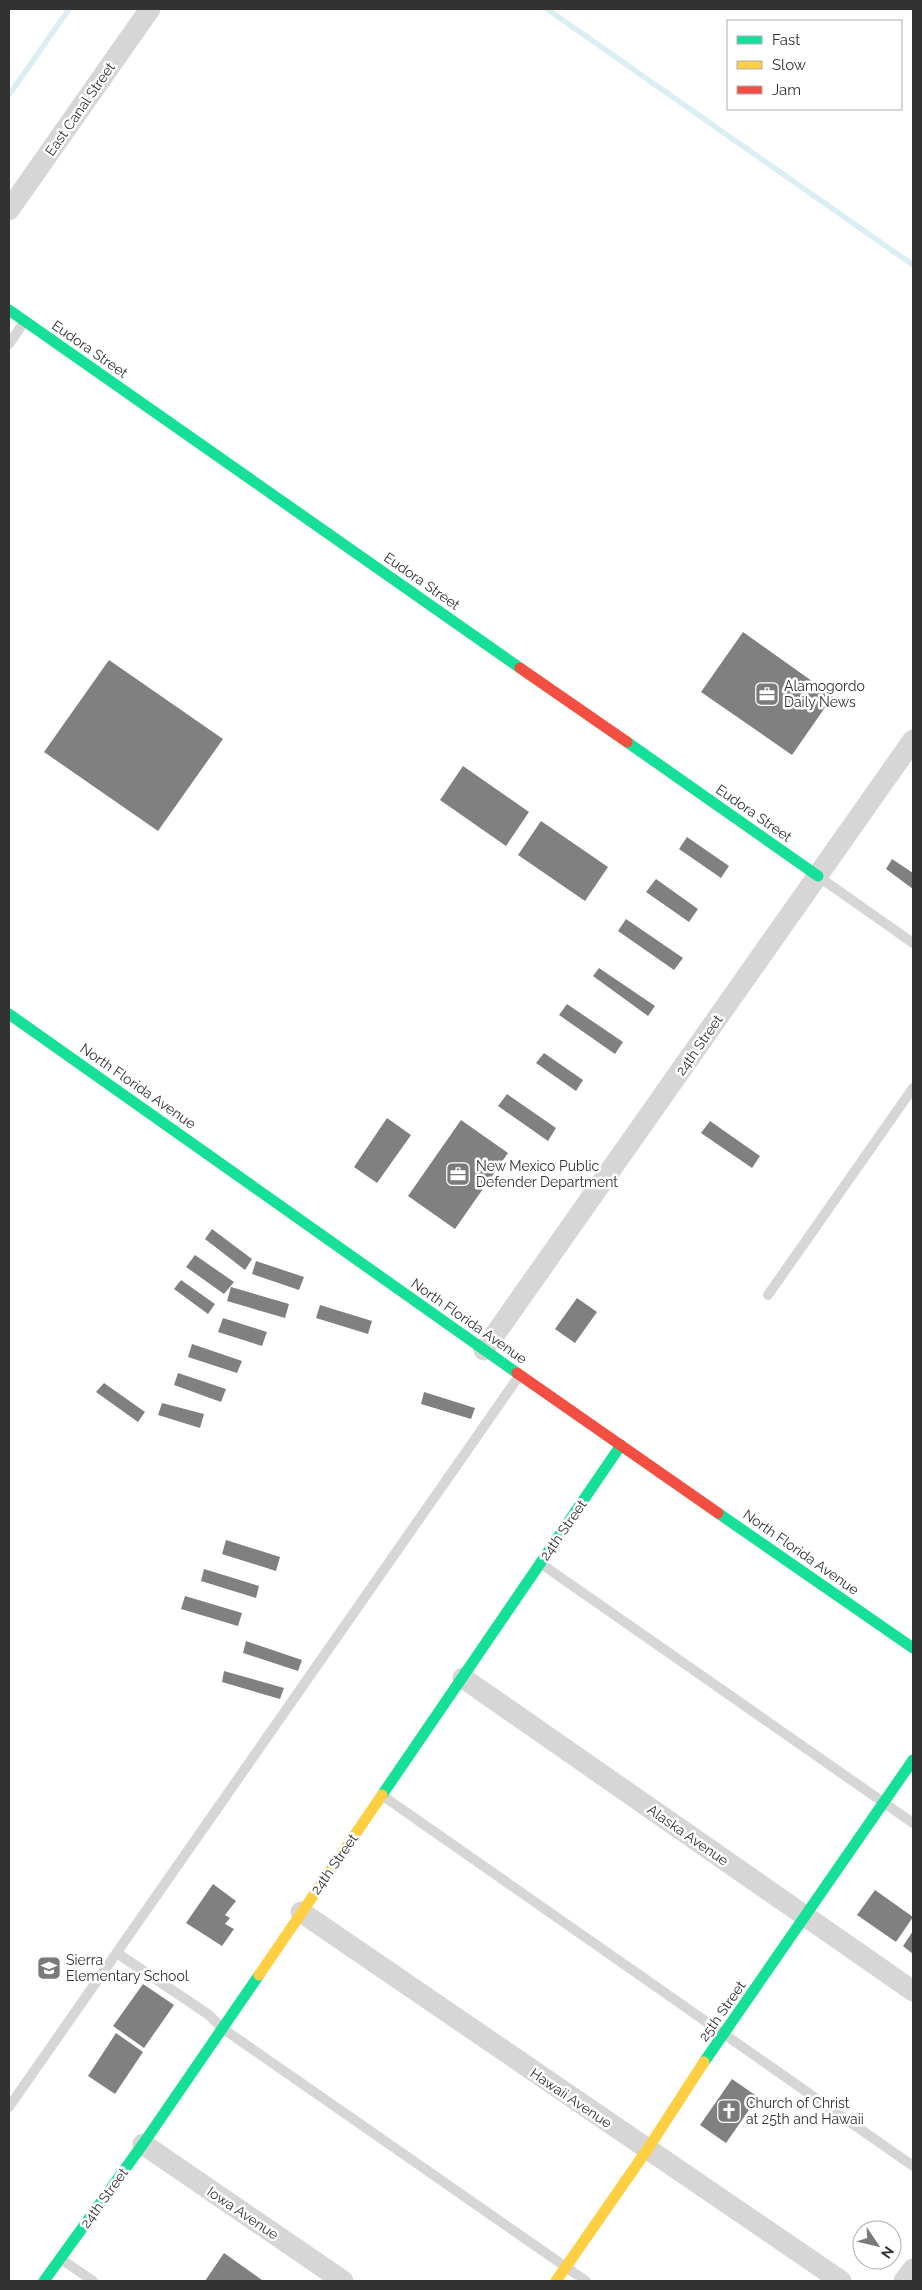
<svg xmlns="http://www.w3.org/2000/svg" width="922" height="2290" font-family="Raleway,sans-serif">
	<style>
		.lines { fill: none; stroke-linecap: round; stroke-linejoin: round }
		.stream { stroke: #dbeef4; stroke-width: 5.5 }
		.building { fill: #808080 }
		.lane { stroke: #d6d6d6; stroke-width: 10 }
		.street { stroke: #d6d6d6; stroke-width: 21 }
		.fast { stroke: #16e098; stroke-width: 11 }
		.slow { stroke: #ffcf43; stroke-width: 11 }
		.jam { stroke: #f24e42; stroke-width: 11 }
		.labels { text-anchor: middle; stroke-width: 5; stroke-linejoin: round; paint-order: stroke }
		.street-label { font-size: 14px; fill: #323232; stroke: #fff }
		.poi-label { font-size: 14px; fill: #323232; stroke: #fff; text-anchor: start }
	</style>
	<rect width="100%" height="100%" fill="#fff"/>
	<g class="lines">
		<path class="stream" d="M547,9L913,265
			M9,95L69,9"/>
	</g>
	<path class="building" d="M743,632L833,696L792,755L701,692Z
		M109,660L223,739L158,831L44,752Z
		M463,766L529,812L506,846L440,800Z
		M541,821L608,867L585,901L518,855Z
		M687,837L729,866L721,878L679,849Z
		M892,859L913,873V889L886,869Z
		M656,879L698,909L689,922L646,892Z
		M626,919L683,958L674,970L618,931Z
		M599,968L655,1006L648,1016L593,976Z
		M567,1004L623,1042L615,1054L559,1015Z
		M544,1053L583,1080L576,1091L536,1063Z
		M507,1094L556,1128L548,1141L498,1106Z
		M387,1118L411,1135L377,1183L354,1167Z
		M461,1120L508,1153L455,1229L408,1196Z
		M710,1121L760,1156L752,1168L701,1133Z
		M212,1229L252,1259L245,1270L205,1239Z
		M195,1255L234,1282L224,1294L186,1267Z
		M256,1261L304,1277L299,1290L252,1274Z
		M181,1280L215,1304L208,1314L174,1289Z
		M231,1287L289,1304L285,1318L227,1301Z
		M577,1298L597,1312L575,1343L555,1329Z
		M320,1305L372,1321L368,1334L316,1318Z
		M223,1318L267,1332L262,1346L218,1332Z
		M192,1344L242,1361L237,1373L188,1357Z
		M178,1373L226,1389L221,1402L174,1385Z
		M104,1383L145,1412L138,1422L96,1392Z
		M424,1392L475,1408L471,1419L421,1404Z
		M162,1403L204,1414L200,1428L158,1415Z
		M226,1540L280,1557L276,1571L222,1554Z
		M204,1569L259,1586L256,1598L201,1581Z
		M185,1596L242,1613L238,1626L181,1609Z
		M246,1641L302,1660L298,1671L243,1653Z
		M224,1671L284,1688L280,1699L222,1682Z
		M213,1884L236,1901L225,1915L230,1918L225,1924L234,1929L222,1946L186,1923Z
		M875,1890L913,1917L896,1942L857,1915Z
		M913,1931V1954L903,1946Z
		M143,1984L174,2005L144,2048L113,2026Z
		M116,2033L143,2052L115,2094L88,2076Z
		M732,2079L758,2097L726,2143L700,2125Z
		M224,2253L262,2280L261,2281H205Z"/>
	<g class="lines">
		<path class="lane" d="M9,344L24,322
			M819,877L913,943
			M768,1295L913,1088
			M540,1563L913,1823
			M383,1796L913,2166
			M117,1953L209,2015L222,2028L586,2281
			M9,2107L519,1376
			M61,2259L93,2281"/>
		<path class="street" d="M9,210L150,9
			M484,1350L913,740
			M463,1678L913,1991
			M301,1912L841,2281
			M143,2144L343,2281
			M904,2281L913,2269"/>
		<path class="fast" d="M9,310L520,668
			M627,742L818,876
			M9,1014L517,1373
			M718,1513L913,1648
			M382,1795L621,1445
			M704,2062L913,1760
			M44,2281L143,2144L259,1975"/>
		<path class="slow" d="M259,1975L382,1795
			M556,2281L647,2150L704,2062"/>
		<path class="jam" d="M520,668L627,742
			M517,1373L718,1513"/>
	</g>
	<defs>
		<g id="office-square" transform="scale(1.25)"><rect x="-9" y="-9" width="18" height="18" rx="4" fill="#7a7a7a" stroke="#fff"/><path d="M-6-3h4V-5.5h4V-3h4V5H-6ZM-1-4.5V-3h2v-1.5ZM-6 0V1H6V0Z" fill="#fff"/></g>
		<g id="school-square" transform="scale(1.25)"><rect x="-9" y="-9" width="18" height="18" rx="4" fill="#7a7a7a" stroke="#fff"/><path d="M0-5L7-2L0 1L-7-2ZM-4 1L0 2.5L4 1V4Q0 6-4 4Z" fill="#fff"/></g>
		<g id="church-square" transform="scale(1.25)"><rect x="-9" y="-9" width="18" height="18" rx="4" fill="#7a7a7a" stroke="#fff"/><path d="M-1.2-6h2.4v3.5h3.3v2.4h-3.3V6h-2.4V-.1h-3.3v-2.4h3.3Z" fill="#fff"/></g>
	</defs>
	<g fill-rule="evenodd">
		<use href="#office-square" x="767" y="694"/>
		<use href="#office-square" x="458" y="1174"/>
		<use href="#school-square" x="49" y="1968"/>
		<use href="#church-square" x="729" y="2111"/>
	</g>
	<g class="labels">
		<g class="street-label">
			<text transform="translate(80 109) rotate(-55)" y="5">East Canal Street</text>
			<text transform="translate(90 349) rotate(35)" y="5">Eudora Street</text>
			<text transform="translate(422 581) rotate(35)" y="5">Eudora Street</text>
			<text transform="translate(754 813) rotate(35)" y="5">Eudora Street</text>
			<text transform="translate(699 1045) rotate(-55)" y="5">24th Street</text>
			<text transform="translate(138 1086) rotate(35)" y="5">North Florida Avenue</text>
			<text transform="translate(469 1321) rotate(35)" y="5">North Florida Avenue</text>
			<text transform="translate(563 1530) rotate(-55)" y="5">24th Street</text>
			<text transform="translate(801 1552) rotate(35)" y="5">North Florida Avenue</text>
			<text transform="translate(688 1835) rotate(35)" y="5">Alaska Avenue</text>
			<text transform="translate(334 1864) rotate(-55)" y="5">24th Street</text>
			<text transform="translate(722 2011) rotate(-55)" y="5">25th Street</text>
			<text transform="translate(571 2098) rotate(34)" y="5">Hawaii Avenue</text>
			<text transform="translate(104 2198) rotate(-54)" y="5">24th Street</text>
			<text transform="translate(243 2213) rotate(34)" y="5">Iowa Avenue</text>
		</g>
		<g class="poi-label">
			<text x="784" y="691">Alamogordo<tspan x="784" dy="16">Daily News</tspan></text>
			<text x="476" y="1171">New Mexico Public<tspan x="476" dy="16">Defender Department</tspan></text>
			<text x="66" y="1965">Sierra<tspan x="66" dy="16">Elementary School</tspan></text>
			<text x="746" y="2108">Church of Christ<tspan x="746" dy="16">at 25th and Hawaii</tspan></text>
		</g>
	</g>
	<rect width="922" height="2290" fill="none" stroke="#323232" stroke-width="20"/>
	<rect x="727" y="20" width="175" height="90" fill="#ffffff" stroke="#adadad"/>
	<rect x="737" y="36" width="25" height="8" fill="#16e098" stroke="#adadad"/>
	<text x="772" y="45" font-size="15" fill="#323232">Fast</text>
	<rect x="737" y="61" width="25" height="8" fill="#ffcf43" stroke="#adadad"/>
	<text x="772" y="70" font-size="15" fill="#323232">Slow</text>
	<rect x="737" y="86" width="25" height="8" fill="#f24e42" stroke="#adadad"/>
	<text x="772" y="95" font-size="15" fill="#323232">Jam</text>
	<g transform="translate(877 2245) rotate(125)"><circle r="24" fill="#ffffff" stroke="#adadad"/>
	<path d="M0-4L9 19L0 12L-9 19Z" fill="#7a7a7a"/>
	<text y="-8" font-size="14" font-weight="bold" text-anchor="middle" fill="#323232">N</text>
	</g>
</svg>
